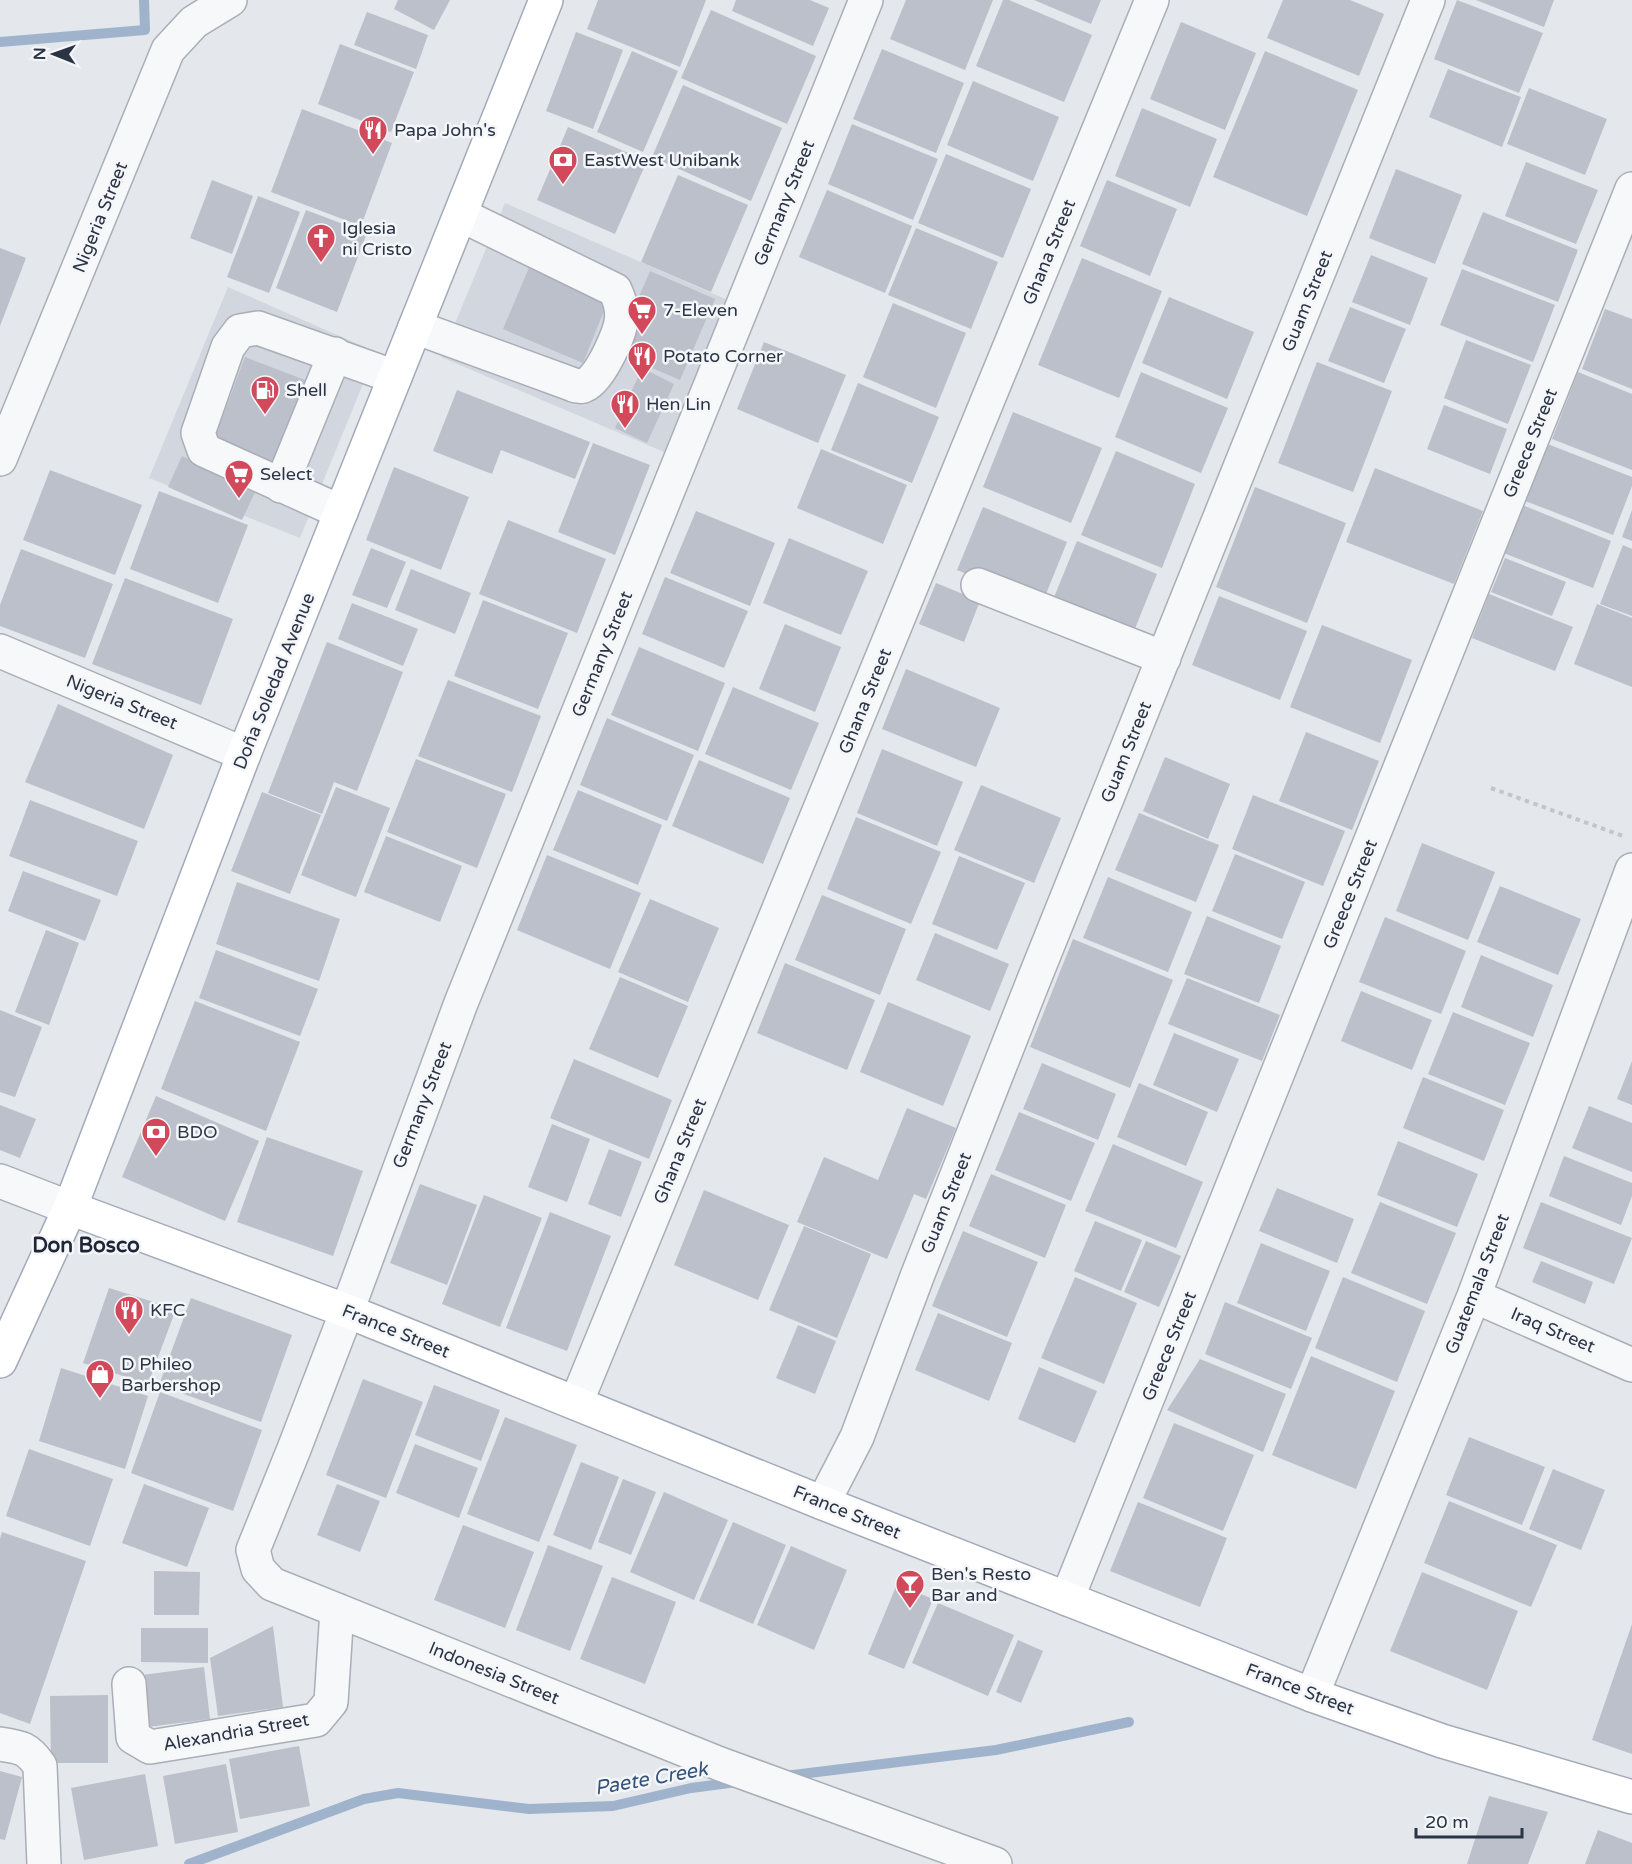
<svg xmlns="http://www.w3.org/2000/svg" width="1632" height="1864" font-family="'Varela Round',sans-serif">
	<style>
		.built { fill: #d2d6de }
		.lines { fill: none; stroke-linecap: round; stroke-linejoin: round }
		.stream { stroke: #9fb4cc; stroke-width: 10 }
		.building { fill: #bbc0ca }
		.minor-casing { stroke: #a9aeb7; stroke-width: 36 }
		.major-casing { stroke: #a3abb8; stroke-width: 36 }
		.path { stroke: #c2c5cb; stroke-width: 4; stroke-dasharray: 4.5 4.5; stroke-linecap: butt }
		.minor { stroke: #f7f8fa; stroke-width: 33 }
		.major { stroke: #fff; stroke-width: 33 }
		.labels { text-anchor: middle; stroke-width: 5; stroke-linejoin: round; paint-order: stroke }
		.poi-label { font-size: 18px; fill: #2b3445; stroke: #f4f6f9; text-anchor: start }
		.street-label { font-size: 18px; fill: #2b3445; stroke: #f4f6f9 }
		.water-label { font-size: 20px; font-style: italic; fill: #34527a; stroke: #f4f6f9 }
		.quarter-label { font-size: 21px; font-weight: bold; fill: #1d2536; stroke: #f4f6f9 }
	</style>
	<rect width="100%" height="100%" fill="#e4e7ec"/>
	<path class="built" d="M505,203L730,301L664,452L441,357Z
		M228,287L376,352L300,538L149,478Z"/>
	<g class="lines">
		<path class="stream" d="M0,42L145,30L144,0
			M785,1776L996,1750L1129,1722
			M189,1864L364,1799L398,1793L529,1809L613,1806L691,1788L737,1782"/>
	</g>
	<path class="building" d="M398,0H450L434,30L394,9Z
		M598,0H706L680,67L587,29Z
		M736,0H810L829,8L813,46L732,11Z
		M906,0H993L965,70L890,39Z
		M1003,0H1009L1092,35L1064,102L976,66Z
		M1034,0H1101L1091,24Z
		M1283,0H1350L1384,14L1359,76L1267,38Z
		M1457,0L1543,33L1519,93L1434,59Z
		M1476,0H1554L1544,27Z
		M711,10L816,56L787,124L681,78Z
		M367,12L428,35L416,69L354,45Z
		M1181,22L1256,53L1225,130L1150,99Z
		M576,32L623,50L593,129L546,111Z
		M340,44L414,72L391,132L318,104Z
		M882,49L964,83L936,153L853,119Z
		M632,51L678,71L643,152L597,132Z
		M1265,51L1358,90L1307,216L1213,177Z
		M1448,69L1521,97L1502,147L1429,117Z
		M973,81L1059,117L1033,181L947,145Z
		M683,85L782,128L751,201L652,157Z
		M1529,88L1607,119L1585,175L1507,144Z
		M1142,108L1217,139L1190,207L1115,176Z
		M302,109L392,143L361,226L271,192Z
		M852,124L938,159L913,220L828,184Z
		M568,127L647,161L615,234L537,200Z
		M946,154L1031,189L1003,258L918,223Z
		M1526,162L1598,190L1576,244L1505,216Z
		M1396,169L1462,195L1435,264L1369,238Z
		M678,175L748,205L711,292L641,262Z
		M212,180L253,196L232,254L190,238Z
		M1107,180L1177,209L1150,276L1080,246Z
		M827,190L912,226L885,293L799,257Z
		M258,196L300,212L269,293L227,277Z
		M306,210L367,233L337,312L276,288Z
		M1483,212L1578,250L1558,302L1462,264Z
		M916,228L998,262L971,329L888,295Z
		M0,248L26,258L0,326Z
		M1371,255L1428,278L1410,325L1352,302Z
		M1082,258L1162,291L1119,398L1038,365Z
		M531,263L610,296L583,363L503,329Z
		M1462,269L1555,305L1533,362L1440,325Z
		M650,271L715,299L680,380L615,352Z
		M1169,297L1254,332L1227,399L1142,363Z
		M893,303L966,333L936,408L863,377Z
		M1350,307L1406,329L1384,383L1328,361Z
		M1605,309L1632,319V389L1582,369Z
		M1466,340L1531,365L1508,424L1444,398Z
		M764,342L846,375L818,443L737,409Z
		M245,357L318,385L285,473L212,445Z
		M1317,362L1392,391L1353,492L1278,463Z
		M642,368L674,384L647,443L615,428Z
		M1141,372L1228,408L1201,473L1115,437Z
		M1578,372L1632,394V470L1552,439Z
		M858,383L939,417L912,483L831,450Z
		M457,390L590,442L575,479L501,450L492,474L433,451Z
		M1444,405L1507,429L1490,474L1427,449Z
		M1013,412L1102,448L1071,523L983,487Z
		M593,443L650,465L615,555L558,532Z
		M1545,443L1632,477V486L1613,535L1523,500Z
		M821,449L907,485L883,544L797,508Z
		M1116,451L1195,484L1162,568L1081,535Z
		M182,456L256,490L242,520L168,487Z
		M394,467L469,497L441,570L366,540Z
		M1375,468L1483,511L1454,584L1346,542Z
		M50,470L142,505L115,575L23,540Z
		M1255,487L1346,523L1307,623L1216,587Z
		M159,491L248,525L218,603L130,569Z
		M1520,504L1611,541L1593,588L1501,552Z
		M983,507L1067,542L1042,604L957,570Z
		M1632,510V541L1622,537Z
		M696,511L775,543L750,606L670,573Z
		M508,520L606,559L577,633L479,594Z
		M789,538L868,571L841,635L763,603Z
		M1077,541L1157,574L1130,641L1050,607Z
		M1623,545L1632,549V616L1600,604Z
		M371,548L406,562L387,608L352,595Z
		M21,549L113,584L85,658L0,626V605Z
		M1505,558L1566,582L1552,616L1491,592Z
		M411,569L471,593L455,634L395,610Z
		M665,577L748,611L724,668L642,634Z
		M125,578L233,619L201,705L92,664Z
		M936,583L980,601L964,642L919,624Z
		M1489,594L1573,627L1555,671L1472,638Z
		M1219,596L1307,631L1280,700L1192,665Z
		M483,600L568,633L538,709L454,676Z
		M352,603L418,629L403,666L338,639Z
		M1597,604L1632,618V687L1574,664Z
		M785,624L841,647L815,712L759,689Z
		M1322,625L1412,660L1380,743L1290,707Z
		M327,642L403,672L357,791L334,782L322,814L268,793Z
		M639,647L725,683L698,751L611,715Z
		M906,669L1000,708L976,767L882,729Z
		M448,680L541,716L512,792L418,756Z
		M733,687L819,723L791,790L705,754Z
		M58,704L173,755L144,829L25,782Z
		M607,718L694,755L667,821L580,785Z
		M1306,732L1379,761L1352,830L1279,801Z
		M882,749L963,782L937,846L857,813Z
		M1165,757L1230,784L1208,839L1143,811Z
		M416,759L506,794L477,868L387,832Z
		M699,760L790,798L763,864L672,826Z
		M981,785L1061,818L1034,883L954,850Z
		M336,787L390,808L356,897L301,875Z
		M578,790L662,825L638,885L553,850Z
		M262,792L321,815L290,894L231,871Z
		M1253,795L1345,831L1323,886L1232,849Z
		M30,800L138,841L117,896L9,856Z
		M1139,813L1219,845L1196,902L1115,870Z
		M856,817L941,852L911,924L827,889Z
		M386,836L462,866L440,922L364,892Z
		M1422,843L1495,872L1468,940L1396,911Z
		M1235,854L1305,882L1282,939L1212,911Z
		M547,855L641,893L610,969L517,930Z
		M959,856L1025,883L997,950L932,924Z
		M23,871L101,900L85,941L8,911Z
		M1108,877L1192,912L1168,972L1083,938Z
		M237,882L340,919L319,981L216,944Z
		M1500,886L1581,919L1558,975L1477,942Z
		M822,895L906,929L880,995L795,960Z
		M650,899L719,928L688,1002L618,972Z
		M1207,916L1281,946L1259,1003L1184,974Z
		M1385,917L1466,951L1441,1014L1359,982Z
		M46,930L79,943L49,1025L15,1012Z
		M935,933L1009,964L990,1011L916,980Z
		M1073,939L1173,980L1130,1088L1030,1047Z
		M216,950L318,989L300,1036L199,998Z
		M1481,955L1553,985L1533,1037L1461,1007Z
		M785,963L875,1000L847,1070L757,1033Z
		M620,977L688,1006L658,1078L589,1049Z
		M1187,978L1280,1015L1262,1061L1168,1024Z
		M1361,991L1432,1020L1412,1070L1341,1041Z
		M195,1001L300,1042L266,1131L161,1089Z
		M888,1002L971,1036L943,1106L860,1072Z
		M0,1010L42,1027L15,1097L0,1092Z
		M1453,1012L1530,1043L1505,1105L1428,1074Z
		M1174,1033L1239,1059L1217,1112L1153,1085Z
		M574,1059L672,1100L649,1159L550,1118Z
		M1632,1061V1105L1617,1099Z
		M1042,1063L1116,1094L1098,1140L1023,1109Z
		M1423,1077L1504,1110L1484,1161L1403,1128Z
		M1139,1083L1208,1112L1186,1166L1117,1137Z
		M156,1096L259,1141L225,1221L122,1177Z
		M0,1105L36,1119L20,1158L0,1150Z
		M1589,1106L1632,1123V1172L1572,1148Z
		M907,1108L956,1128L926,1199L914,1194L887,1259L797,1222L824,1157L878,1180Z
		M1019,1112L1095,1143L1071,1201L995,1170Z
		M552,1124L590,1139L567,1202L528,1187Z
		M267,1137L363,1171L333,1256L237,1222Z
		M1398,1141L1478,1174L1457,1227L1377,1195Z
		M1113,1144L1203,1182L1176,1248L1085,1211Z
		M609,1149L642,1162L621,1217L588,1204Z
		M1564,1156L1632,1183V1196L1621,1225L1549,1196Z
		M991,1174L1066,1205L1045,1258L969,1226Z
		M420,1184L477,1205L447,1285L390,1263Z
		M1277,1188L1354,1219L1337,1263L1259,1231Z
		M704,1190L789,1225L758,1300L674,1265Z
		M484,1195L542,1218L500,1327L442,1304Z
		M1380,1202L1456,1233L1427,1304L1351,1273Z
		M1541,1202L1632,1238L1614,1284L1523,1248Z
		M550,1212L611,1236L567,1351L506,1328Z
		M1095,1221L1142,1240L1121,1291L1074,1271Z
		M804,1226L871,1254L837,1338L769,1310Z
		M963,1231L1038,1262L1007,1337L932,1306Z
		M1146,1241L1181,1256L1159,1307L1124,1292Z
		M1261,1243L1330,1271L1306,1331L1237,1303Z
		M1541,1261L1593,1282L1585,1304L1532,1282Z
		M1075,1277L1137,1303L1104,1384L1041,1358Z
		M1343,1277L1425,1311L1397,1382L1315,1348Z
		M109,1288L176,1309L148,1384L83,1363Z
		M191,1298L292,1335L261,1422L159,1385Z
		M1225,1302L1312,1338L1291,1389L1205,1354Z
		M938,1313L1012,1343L989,1401L915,1370Z
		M798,1325L836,1341L815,1394L776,1378Z
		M1311,1356L1395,1391L1356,1489L1272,1455Z
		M1200,1359L1286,1394L1263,1452L1167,1410Z
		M1039,1367L1097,1391L1075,1443L1018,1419Z
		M61,1368L148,1396L125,1469L39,1441Z
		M363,1379L423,1402L386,1498L326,1475Z
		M434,1385L500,1410L481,1461L415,1435Z
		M160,1392L262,1430L233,1511L131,1473Z
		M505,1417L577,1445L539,1542L467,1514Z
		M1174,1423L1254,1455L1223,1531L1143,1498Z
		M1469,1437L1545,1467L1522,1525L1446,1495Z
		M415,1444L478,1468L459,1518L396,1493Z
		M29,1449L113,1479L90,1546L6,1516Z
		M581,1462L619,1477L591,1550L553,1535Z
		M1553,1469L1605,1490L1581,1550L1529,1529Z
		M623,1479L656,1492L631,1555L598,1542Z
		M144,1484L209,1508L187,1567L122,1543Z
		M337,1484L380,1501L360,1552L317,1535Z
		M664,1492L728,1520L694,1600L630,1572Z
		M1449,1501L1557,1545L1531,1607L1424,1563Z
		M1138,1502L1227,1538L1200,1607L1110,1571Z
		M733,1522L786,1545L753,1624L699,1601Z
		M463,1525L534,1552L505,1628L434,1600Z
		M2,1532L86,1561L30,1724L0,1713V1539Z
		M548,1545L603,1566L570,1651L516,1630Z
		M791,1546L847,1570L814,1650L757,1625Z
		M154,1571L200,1572L199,1615H154Z
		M1422,1572L1518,1611L1487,1690L1390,1651Z
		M612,1577L676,1602L645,1684L580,1659Z
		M897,1584L933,1599L904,1669L868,1654Z
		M938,1603L1014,1635L988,1696L912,1663Z
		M1632,1624V1754L1592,1740Z
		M273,1626L283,1707L218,1716L210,1658Z
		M141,1628H208V1663L141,1662Z
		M1018,1640L1043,1651L1021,1703L996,1692Z
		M204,1667L210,1719L148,1727L142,1675Z
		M108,1695V1763H51L50,1696Z
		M299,1746L310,1806L240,1819L229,1759Z
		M226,1764L238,1832L175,1844L163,1776Z
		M0,1771L22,1777L5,1840L0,1839Z
		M145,1774L158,1846L84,1860L71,1788Z
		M1489,1796L1548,1812L1528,1864H1467Z
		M1598,1830L1632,1843V1864H1585Z"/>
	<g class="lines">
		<g class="minor-casing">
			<path id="minor" d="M866,0L461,1003L347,1311L294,1449L253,1550L258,1569L272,1584L720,1764L995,1864
				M415,327L574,385C575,386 582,387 583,386C598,383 619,336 621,322C623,310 620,301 615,290L461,215
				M0,459L168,50L194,22L230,0
				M281,486L335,354
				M341,512L204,450L198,433L228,347L240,331L258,328L395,377
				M978,585L1164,658
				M0,651L244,754
				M0,1181L70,1208
				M1474,1296L1632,1365
				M576,1403L1152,0
				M823,1503L857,1437L918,1274L1031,987L1428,0
				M1067,1599L1632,189
				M129,1684L133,1737L150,1747L316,1720L331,1702L337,1610
				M1312,1695L1474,1296L1632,870
				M0,1744C21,1747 28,1748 40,1766L44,1864"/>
		</g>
		<g class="major-casing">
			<path id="major" d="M70,1208L347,1311L823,1503L1312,1695L1442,1741L1632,1797
				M0,1361L70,1208L244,754L546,0"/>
		</g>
		<path class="path" d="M1491,788L1623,836"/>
		<use href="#minor" class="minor"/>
		<use href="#major" class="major"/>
	</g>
	<defs>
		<g id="restaurant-pin" transform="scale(1.5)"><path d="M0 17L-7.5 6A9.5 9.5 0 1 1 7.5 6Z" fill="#d1495b" stroke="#f4f6f9"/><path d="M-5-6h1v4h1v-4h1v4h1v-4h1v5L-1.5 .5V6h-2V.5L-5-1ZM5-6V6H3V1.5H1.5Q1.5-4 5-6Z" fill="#fff"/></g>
		<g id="bank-pin" transform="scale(1.5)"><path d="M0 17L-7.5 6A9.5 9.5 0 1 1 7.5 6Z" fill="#d1495b" stroke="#f4f6f9"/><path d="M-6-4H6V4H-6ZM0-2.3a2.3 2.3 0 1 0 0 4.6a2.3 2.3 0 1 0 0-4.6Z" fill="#fff"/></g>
		<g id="church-pin" transform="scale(1.5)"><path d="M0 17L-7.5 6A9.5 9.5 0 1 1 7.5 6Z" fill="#d1495b" stroke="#f4f6f9"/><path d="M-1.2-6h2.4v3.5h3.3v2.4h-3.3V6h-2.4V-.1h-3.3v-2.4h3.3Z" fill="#fff"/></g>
		<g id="supermarket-pin" transform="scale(1.5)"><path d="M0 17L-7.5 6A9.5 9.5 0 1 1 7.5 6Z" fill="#d1495b" stroke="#f4f6f9"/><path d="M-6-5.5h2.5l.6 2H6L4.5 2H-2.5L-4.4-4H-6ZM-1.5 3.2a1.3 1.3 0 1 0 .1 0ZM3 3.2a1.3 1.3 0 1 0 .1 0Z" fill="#fff"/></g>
		<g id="fuel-pin" transform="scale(1.5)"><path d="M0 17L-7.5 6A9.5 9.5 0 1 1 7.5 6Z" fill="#d1495b" stroke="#f4f6f9"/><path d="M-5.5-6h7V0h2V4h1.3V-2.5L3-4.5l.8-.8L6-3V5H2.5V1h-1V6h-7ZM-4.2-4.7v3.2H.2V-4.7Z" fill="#fff"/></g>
		<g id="shop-pin" transform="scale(1.5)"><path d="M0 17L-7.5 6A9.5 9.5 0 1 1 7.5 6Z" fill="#d1495b" stroke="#f4f6f9"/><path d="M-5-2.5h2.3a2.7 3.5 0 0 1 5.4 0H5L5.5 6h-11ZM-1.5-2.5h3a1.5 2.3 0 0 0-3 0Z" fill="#fff"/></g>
		<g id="bar-pin" transform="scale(1.5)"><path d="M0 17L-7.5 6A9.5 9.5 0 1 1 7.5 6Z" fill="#d1495b" stroke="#f4f6f9"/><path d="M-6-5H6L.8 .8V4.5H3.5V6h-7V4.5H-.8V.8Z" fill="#fff"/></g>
	</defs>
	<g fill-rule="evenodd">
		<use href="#restaurant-pin" x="373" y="130"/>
		<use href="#bank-pin" x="563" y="160"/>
		<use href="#church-pin" x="321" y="238"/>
		<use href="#supermarket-pin" x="642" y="310"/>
		<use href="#restaurant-pin" x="642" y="356"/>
		<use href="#fuel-pin" x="265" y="390"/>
		<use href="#restaurant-pin" x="625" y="404"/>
		<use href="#supermarket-pin" x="239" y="474"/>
		<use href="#bank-pin" x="156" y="1132"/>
		<use href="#restaurant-pin" x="129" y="1310"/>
		<use href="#shop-pin" x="100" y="1374"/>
		<use href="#bar-pin" x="910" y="1584"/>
	</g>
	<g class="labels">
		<g class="poi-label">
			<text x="394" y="136">Papa John's</text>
			<text x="584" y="166">EastWest Unibank</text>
			<text x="342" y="234">Iglesia<tspan x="342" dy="21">ni Cristo</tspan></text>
			<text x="663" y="316">7-Eleven</text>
			<text x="663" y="362">Potato Corner</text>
			<text x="286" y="396">Shell</text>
			<text x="646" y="410">Hen Lin</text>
			<text x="260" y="480">Select</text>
			<text x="177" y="1138">BDO</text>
			<text x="150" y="1316">KFC</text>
			<text x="121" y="1370">D Phileo<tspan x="121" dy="21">Barbershop</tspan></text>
			<text x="931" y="1580">Ben's Resto<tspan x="931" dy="21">Bar and</tspan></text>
		</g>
		<g class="street-label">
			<text transform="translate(784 203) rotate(-68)" y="6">Germany Street</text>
			<text transform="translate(100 217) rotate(-68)" y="6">Nigeria Street</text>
			<text transform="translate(1049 252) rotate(-68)" y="6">Ghana Street</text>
			<text transform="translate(1307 301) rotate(-68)" y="6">Guam Street</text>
			<text transform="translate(1530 443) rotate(-68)" y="6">Greece Street</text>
			<text transform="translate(602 654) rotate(-68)" y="6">Germany Street</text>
			<text transform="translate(274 681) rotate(-68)" y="6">Doña Soledad Avenue</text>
			<text transform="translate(865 701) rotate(-68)" y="6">Ghana Street</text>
			<text transform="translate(122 702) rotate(22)" y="6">Nigeria Street</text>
			<text transform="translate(1126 752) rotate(-68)" y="6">Guam Street</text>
			<text transform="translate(1350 894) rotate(-68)" y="6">Greece Street</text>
			<text transform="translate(422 1105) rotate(-69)" y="6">Germany Street</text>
			<text transform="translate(680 1151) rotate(-68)" y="6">Ghana Street</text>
			<text transform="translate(946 1203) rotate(-68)" y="6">Guam Street</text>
			<text transform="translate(1477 1284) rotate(-69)" y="6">Guatemala Street</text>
			<text transform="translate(1553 1330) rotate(23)" y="6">Iraq Street</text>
			<text transform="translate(396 1331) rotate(22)" y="6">France Street</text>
			<text transform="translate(1169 1346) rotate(-68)" y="6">Greece Street</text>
			<text transform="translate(847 1512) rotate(22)" y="6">France Street</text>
			<text transform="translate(494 1673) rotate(22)" y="6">Indonesia Street</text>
			<text transform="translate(1300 1689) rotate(21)" y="6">France Street</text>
			<text transform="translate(236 1732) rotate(-10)" y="6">Alexandria Street</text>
		</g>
		<g class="water-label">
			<text transform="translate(651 1778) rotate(-10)" y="7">Paete Creek</text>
		</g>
		<g class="quarter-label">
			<text x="86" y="1252">Don Bosco</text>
		</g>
	</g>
	<g transform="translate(54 54) rotate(271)" stroke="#f4f6f9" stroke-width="4.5" paint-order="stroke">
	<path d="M0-4.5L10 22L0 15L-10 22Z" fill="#2b3445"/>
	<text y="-9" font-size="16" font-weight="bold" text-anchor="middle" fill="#2b3445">N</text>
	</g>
	<path d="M1416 1828v9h106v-9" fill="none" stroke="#2b3445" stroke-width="3"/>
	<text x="1425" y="1828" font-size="18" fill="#2b3445" stroke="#f4f6f9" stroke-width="4.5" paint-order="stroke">20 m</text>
</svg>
